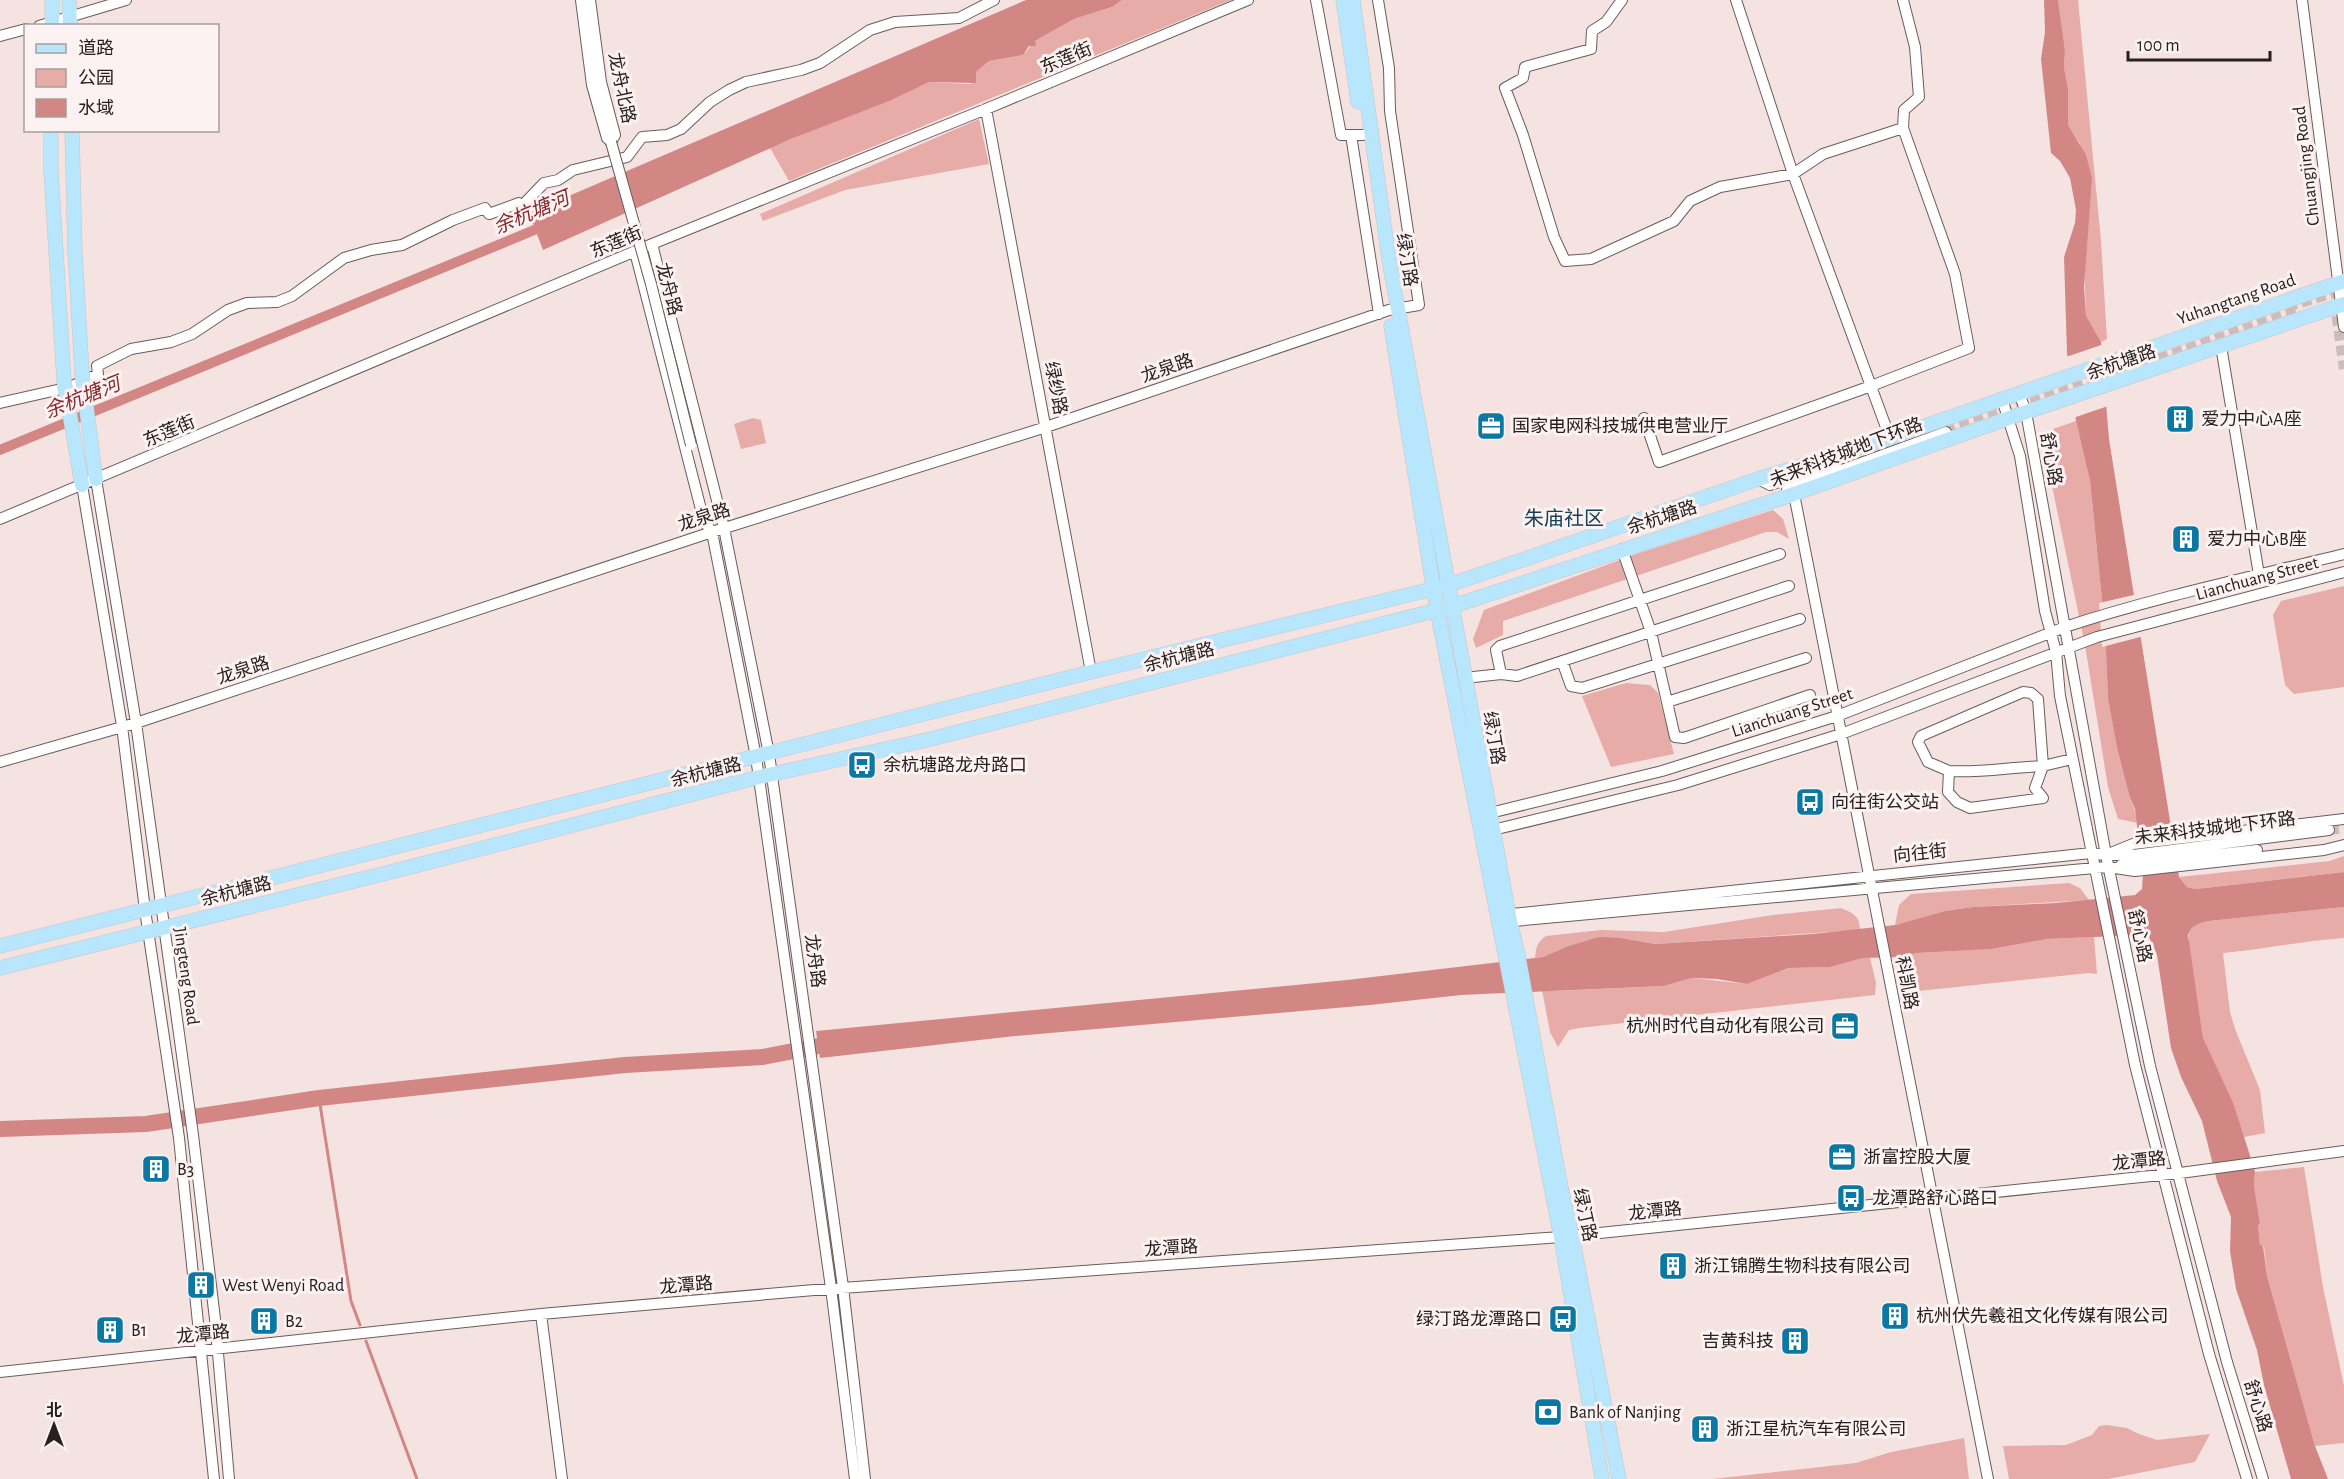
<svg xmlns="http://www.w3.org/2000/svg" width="2344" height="1479" font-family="'Alegreya Sans','Noto Sans SC',sans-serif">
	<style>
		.green { fill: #e7aba8 }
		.water { fill: #d28785 }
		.pier { fill: #f5e3e2 }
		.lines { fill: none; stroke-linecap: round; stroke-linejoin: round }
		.stream { stroke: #d28785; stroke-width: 3 }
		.canal { stroke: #d28785; stroke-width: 10 }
		.river { stroke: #d28785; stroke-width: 16 }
		.minor-tunnel { stroke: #ccbcbb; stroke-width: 10; stroke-dasharray: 10 5; stroke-linecap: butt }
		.minor-casing { stroke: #6a5c5b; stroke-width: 12 }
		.major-casing { stroke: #c7c5c5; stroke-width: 15 }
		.minor { stroke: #fff; stroke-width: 10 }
		.major { stroke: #b8e6fd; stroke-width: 14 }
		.minor-bridge-casing { stroke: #6a5c5b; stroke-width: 12; stroke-linecap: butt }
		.major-bridge-casing { stroke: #c7c5c5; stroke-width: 15; stroke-linecap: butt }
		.minor-bridge { stroke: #fff; stroke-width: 10 }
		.major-bridge { stroke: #b8e6fd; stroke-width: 14 }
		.labels { text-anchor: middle; stroke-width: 6; stroke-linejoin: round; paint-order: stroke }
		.street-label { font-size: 18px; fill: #26201f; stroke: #fdf2f2 }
		.poi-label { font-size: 18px; fill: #26201f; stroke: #fdf2f2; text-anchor: start }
		.water-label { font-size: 20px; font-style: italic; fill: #84292e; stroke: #fdf2f2 }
		.neighbourhood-label { font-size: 20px; fill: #154257; stroke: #fdf2f2 }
	</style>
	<rect width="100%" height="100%" fill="#f5e3e2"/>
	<path class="green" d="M1122,0H1231L789,181L770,148L929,82L971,84L976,72L989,61L1023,55L1035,41L1074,19L1112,7Z
		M2058,0H2078L2101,241L2107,339L2101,342L2086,317L2080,144L2068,126V89L2064,67L2065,50Z
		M979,119L989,164L845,190L763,221L760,214Z
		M753,418L761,420L766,443L741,449L734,424Z
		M2076,421L2090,481L2105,629L2108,699L2117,748L2138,823L2118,819L2108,787L2085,645L2041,433Z
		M1773,510L1783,519L1789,539L1777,532H1766L1503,621V635L1476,648L1473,639L1484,610L1636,554Z
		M2344,586V687L2294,694L2285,685L2273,615L2281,601Z
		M1626,683L1650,685L1658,693L1674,754L1611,767L1582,696Z
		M2344,856V872L2196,889L2187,887L2179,877L2330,861Z
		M2069,883L2080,888L2089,900L1973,907L1945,911L1895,925L1899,905L1911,894Z
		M2344,907V938C2303,941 2263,949 2223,953L2230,1012L2235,1029L2260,1090L2265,1133L2244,1137L2233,1102L2203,1039L2189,946V929L2196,924L2209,921Z
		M1841,908C1853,913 1860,916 1860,930L1655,944L1621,938L1566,947L1543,957L1535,958C1536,947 1537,942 1546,936L1601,930L1664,932L1773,915Z
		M2094,937L2097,974L2089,973L1909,992L1902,957L1917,953L1992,949L2047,939Z
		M1863,958H1870L1876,983L1875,995L1579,1028L1569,1030L1558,1047L1550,1032L1542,990L1558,991L1664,986L1692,978L1747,984L1790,968L1830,967Z
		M2304,1167L2323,1287L2344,1386V1443L2315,1446L2267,1276L2264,1246H2260L2258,1225L2260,1224L2254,1185L2255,1172Z
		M2107,1425L2127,1428L2139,1434L2157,1440L2210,1434L2195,1462L2108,1479H2009L2003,1446L2066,1445L2092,1435L2099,1426Z
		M1964,1438L1969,1479H1712L1856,1463L1891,1452Z"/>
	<path class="water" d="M1026,0H1122L1112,7L1074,19L1035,41L1036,46H1029L1023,55L989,61L976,72V83L929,82L889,101L791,139L543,250L529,213Z
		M2044,0H2058L2065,50L2064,67L2068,89V125L2086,155L2092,178L2084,287L2086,316L2101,342L2109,439L2179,877L2187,887L2196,889L2344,872V907L2209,921C2200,923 2191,924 2188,935L2203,1038L2233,1102L2247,1146L2255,1172L2254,1185L2260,1224L2258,1225L2260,1245L2263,1246L2267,1276L2315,1446L2328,1479H2291L2264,1385L2257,1350L2236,1289L2230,1251L2231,1217L2217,1181L2202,1121L2181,1077L2171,1048L2157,955L2149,937L2142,935L2047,939L1992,949L1917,953L1902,957L1863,958L1830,967L1789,968L1747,984L1717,979L1692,978L1664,986L1461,995L1370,1005L1015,1036L820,1058L816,1031L1347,980L1543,957L1566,947L1599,937L1621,938L1655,944L1813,934L1895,925L1945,911L1973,907L2056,903L2135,895L2142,889L2143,874L2135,809L2130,797L2117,748L2108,699L2105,629L2090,481L2076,421L2067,353L2064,257L2075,223L2076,210L2070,178L2060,161L2051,153L2041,59L2045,32Z"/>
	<path class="pier" d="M2104,344L2108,406L2073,418L2066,357Z
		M2138,594L2144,636L2102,647L2099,603Z"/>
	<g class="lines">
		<path class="stream" d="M319,1098L351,1301L360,1325
			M366,1341L417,1479"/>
		<path class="canal" d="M0,450L549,224"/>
		<path class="river" d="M0,1129L146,1124L319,1098L625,1065L763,1057L840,1042"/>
		<path class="minor-tunnel" d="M2343,303L2336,313L2344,369
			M2287,307L2344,290
			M1946,432L2299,310
			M2329,830L2344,828"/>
		<g class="minor-casing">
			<path id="minor" d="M581,0L592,85L607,138L611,142L615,135L601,82L590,0
				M1316,0L1341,135H1363
				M1622,0L1606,22L1592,31L1591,49L1525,67L1523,78L1505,88L1523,135L1554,237L1565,261L1591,259L1674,221L1690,201L1720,187L1793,174L1823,154L1903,128L1955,274L1969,348L1871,386L1659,462L1644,418
				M1736,0L1793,174L1890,438
				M2302,0L2344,327
				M39,26L126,0
				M0,36L26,29
				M986,109L1091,672
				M1903,128L1904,110L1919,97L1915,47L1903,0
				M1351,135L1379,314
				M652,244L724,528L769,754L843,1287L865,1479
				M635,252L704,521L712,532L756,757L831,1288L855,1479
				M2221,346L2259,575
				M2019,393L2026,412L2106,855L2150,1066L2227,1362L2263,1479
				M2002,399L2020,456L2045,611L2056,652L2060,696L2135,1065L2209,1354L2247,1479
				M0,403L70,387L98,374L97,366L131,349L171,342L192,334L228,310L247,303L277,302L292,296L344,258L371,250L402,245L453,220L485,208L489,214L519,203L522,206L544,183L558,180L573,170L627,157L642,137L667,135L681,129L710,102L729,90L746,82L801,70L820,63L870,30L895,22L959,18L994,0
				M96,479L136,723L193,1135L215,1319L229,1479
				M1758,479L1770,485L1836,464
				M82,485L122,726L145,910L179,1138L214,1479
				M1787,490L1946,432
				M1794,494L1988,1479
				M0,519L652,244L986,109L1248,0
				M1622,549L1651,632L1675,737L1684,738L1810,695
				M1562,661L1571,686L1582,688L1800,619
				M1501,674L1496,650L1500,646L1780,554
				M1465,678L1501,674L1517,676L1789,586
				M1667,702L1806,658
				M0,762L136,723L712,532L1046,427L1389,310L1419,305L1390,111L1389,68L1378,0
				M1949,771C1980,773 2011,767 2043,766L2035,788L2043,798L1970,808L1957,802L1948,792L1949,771L1928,762L1918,742L1921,736L2023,692L2031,693L2038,699L2043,766L2072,759
				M1490,813L1662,771L1837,716L2065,627C2156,597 2251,577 2344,554
				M1493,830L1678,785L1841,734L2097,637L2344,572
				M2112,855H2133L2329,830
				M2121,865L2257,850
				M1502,915L2091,853L2106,855L2133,844L2344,819
				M1503,922L2095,868L2108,867L2135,871L2324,850L2344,845
				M541,1314L562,1479
				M0,1372L541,1314L814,1290L1561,1237L2180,1173L2344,1151"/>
		</g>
		<g class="major-casing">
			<path id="major" d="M52,0V26
				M69,0L70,26
				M1343,0L1358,102
				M1353,0L1389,260L1510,921L1518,955L1561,1188L1572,1236L1619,1479
				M51,130V171L64,381
				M72,130L75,253L82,373
				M1391,326L1437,610L1561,1237L1602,1479
				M94,466L96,479
				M80,473L82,485
				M0,946L1091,672L1449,585L1758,479L1890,438L2344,281
				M0,968L387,873L759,777L931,739L1453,606L1794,494L2026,412L2344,304"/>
		</g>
		<use href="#minor" class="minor"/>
		<use href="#major" class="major"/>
		<g class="minor-bridge-casing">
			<path id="minor-bridge" d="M611,142L651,284L691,445"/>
		</g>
		<g class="major-bridge-casing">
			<path id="major-bridge" d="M82,373L94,466
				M64,381L80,473"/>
		</g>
		<use href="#minor-bridge" class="minor-bridge"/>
		<use href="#major-bridge" class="major-bridge"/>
	</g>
	<defs>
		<g id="building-square" transform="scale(1.5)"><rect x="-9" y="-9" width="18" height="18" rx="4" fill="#0a78a2" stroke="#fdf2f2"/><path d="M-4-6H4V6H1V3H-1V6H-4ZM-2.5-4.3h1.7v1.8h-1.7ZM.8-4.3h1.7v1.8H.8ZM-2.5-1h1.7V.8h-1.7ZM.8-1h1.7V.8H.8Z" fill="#fff"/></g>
		<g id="office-square" transform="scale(1.5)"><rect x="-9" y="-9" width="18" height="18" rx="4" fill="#0a78a2" stroke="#fdf2f2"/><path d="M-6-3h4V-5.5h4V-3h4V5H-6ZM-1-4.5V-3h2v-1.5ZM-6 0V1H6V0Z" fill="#fff"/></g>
		<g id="bus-square" transform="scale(1.5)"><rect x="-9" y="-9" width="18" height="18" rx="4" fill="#0a78a2" stroke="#fdf2f2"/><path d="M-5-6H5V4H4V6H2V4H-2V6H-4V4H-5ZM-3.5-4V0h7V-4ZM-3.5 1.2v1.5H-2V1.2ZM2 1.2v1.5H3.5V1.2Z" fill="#fff"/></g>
		<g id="bank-square" transform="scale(1.5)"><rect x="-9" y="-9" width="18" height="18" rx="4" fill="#0a78a2" stroke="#fdf2f2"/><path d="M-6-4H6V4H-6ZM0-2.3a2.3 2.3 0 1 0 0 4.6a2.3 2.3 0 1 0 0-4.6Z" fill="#fff"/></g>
	</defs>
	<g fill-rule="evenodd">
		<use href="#building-square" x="2180" y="419"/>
		<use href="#office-square" x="1491" y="426"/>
		<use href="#building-square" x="2186" y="539"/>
		<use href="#bus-square" x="862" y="765"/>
		<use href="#bus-square" x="1810" y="802"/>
		<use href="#office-square" x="1845" y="1026"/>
		<use href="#office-square" x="1842" y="1157"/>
		<use href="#building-square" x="156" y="1169"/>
		<use href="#bus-square" x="1851" y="1198"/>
		<use href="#building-square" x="1673" y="1266"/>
		<use href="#building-square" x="201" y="1285"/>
		<use href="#building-square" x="1895" y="1316"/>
		<use href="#bus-square" x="1563" y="1319"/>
		<use href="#building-square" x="264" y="1321"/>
		<use href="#building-square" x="110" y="1330"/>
		<use href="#building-square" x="1795" y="1341"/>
		<use href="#bank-square" x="1548" y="1412"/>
		<use href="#building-square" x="1705" y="1429"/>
	</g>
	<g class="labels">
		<g class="street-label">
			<text transform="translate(1066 58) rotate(-23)" y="6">东莲街</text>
			<text transform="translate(622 88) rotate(78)" y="6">龙舟北路</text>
			<text transform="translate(2306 166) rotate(-97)" y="6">Chuangjing Road</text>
			<text transform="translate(616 242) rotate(-23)" y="6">东莲街</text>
			<text transform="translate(1407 260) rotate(81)" y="6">绿汀路</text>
			<text transform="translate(669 289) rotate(75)" y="6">龙舟路</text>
			<text transform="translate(2236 299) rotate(-19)" y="6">Yuhangtang Road</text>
			<text transform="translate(2121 362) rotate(-19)" y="6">余杭塘路</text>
			<text transform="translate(1167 368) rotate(-19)" y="6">龙泉路</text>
			<text transform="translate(1056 388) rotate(79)" y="6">绿纱路</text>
			<text transform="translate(169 431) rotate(-23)" y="6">东莲街</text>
			<text transform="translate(1846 452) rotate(-21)" y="6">未来科技城地下环路</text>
			<text transform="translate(2051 459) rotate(80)" y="6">舒心路</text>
			<text transform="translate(704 517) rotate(-18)" y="6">龙泉路</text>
			<text transform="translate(1662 517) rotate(-18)" y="6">余杭塘路</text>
			<text transform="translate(2257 578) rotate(-15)" y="6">Lianchuang Street</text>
			<text transform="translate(1179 657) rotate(-14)" y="6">余杭塘路</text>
			<text transform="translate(243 670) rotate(-18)" y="6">龙泉路</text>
			<text transform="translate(1792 712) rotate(-18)" y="6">Lianchuang Street</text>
			<text transform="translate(1494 738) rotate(80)" y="6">绿汀路</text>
			<text transform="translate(706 772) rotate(-14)" y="6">余杭塘路</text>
			<text transform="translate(2215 828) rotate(-7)" y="6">未来科技城地下环路</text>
			<text transform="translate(1920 853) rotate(-6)" y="6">向往街</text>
			<text transform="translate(236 891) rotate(-14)" y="6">余杭塘路</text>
			<text transform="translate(2140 936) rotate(78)" y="6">舒心路</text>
			<text transform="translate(815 961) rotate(82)" y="6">龙舟路</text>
			<text transform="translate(187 976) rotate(82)" y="6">Jingteng Road</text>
			<text transform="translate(1907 983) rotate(79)" y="6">科凯路</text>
			<text transform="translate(2139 1161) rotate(-6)" y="6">龙潭路</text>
			<text transform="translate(1655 1211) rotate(-6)" y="6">龙潭路</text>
			<text transform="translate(1585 1215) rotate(78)" y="6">绿汀路</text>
			<text transform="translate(1171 1248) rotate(-4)" y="6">龙潭路</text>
			<text transform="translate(686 1285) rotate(-5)" y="6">龙潭路</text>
			<text transform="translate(203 1334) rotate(-6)" y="6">龙潭路</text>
			<text transform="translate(2258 1406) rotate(73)" y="6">舒心路</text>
		</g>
		<g class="poi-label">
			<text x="2201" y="425">爱力中心A座</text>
			<text x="1512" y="432">国家电网科技城供电营业厅</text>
			<text x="2207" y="545">爱力中心B座</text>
			<text x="883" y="771">余杭塘路龙舟路口</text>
			<text x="1831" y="808">向往街公交站</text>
			<text x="1824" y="1032" text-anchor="end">杭州时代自动化有限公司</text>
			<text x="1863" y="1163">浙富控股大厦</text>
			<text x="177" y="1175">B3</text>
			<text x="1872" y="1204">龙潭路舒心路口</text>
			<text x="1694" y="1272">浙江锦腾生物科技有限公司</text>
			<text x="222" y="1291">West Wenyi Road</text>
			<text x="1916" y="1322">杭州伏先羲祖文化传媒有限公司</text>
			<text x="1542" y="1325" text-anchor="end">绿汀路龙潭路口</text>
			<text x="285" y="1327">B2</text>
			<text x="131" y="1336">B1</text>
			<text x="1774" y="1347" text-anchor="end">吉黄科技</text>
			<text x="1569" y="1418">Bank of Nanjing</text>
			<text x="1726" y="1435">浙江星杭汽车有限公司</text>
		</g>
		<g class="water-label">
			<text transform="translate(531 212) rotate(-23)" y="7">余杭塘河</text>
			<text transform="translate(82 397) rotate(-22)" y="7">余杭塘河</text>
		</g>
		<g class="neighbourhood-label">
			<text x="1564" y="525">朱庙社区</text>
		</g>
	</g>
	<rect x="24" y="24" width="195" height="108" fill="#fdf2f2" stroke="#a79e9e" stroke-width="1.5"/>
	<rect x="36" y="44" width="30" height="9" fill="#b8e6fd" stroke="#a79e9e" stroke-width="1.5"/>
	<text x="78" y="54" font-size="18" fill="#26201f">道路</text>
	<rect x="36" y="69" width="30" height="18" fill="#e7aba8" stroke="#a79e9e" stroke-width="1.5"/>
	<text x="78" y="84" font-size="18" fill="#26201f">公园</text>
	<rect x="36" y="99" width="30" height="18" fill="#d28785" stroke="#a79e9e" stroke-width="1.5"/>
	<text x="78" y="114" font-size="18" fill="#26201f">水域</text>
	<g transform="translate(54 1425)" stroke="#fdf2f2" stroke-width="4.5" paint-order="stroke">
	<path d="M0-4.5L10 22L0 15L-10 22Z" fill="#26201f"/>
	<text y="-9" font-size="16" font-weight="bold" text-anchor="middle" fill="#26201f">北</text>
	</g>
	<path d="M2128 51v9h142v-9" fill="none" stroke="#26201f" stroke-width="3"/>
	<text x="2137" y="51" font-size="18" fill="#26201f" stroke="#fdf2f2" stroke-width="4.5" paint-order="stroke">100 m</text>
</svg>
